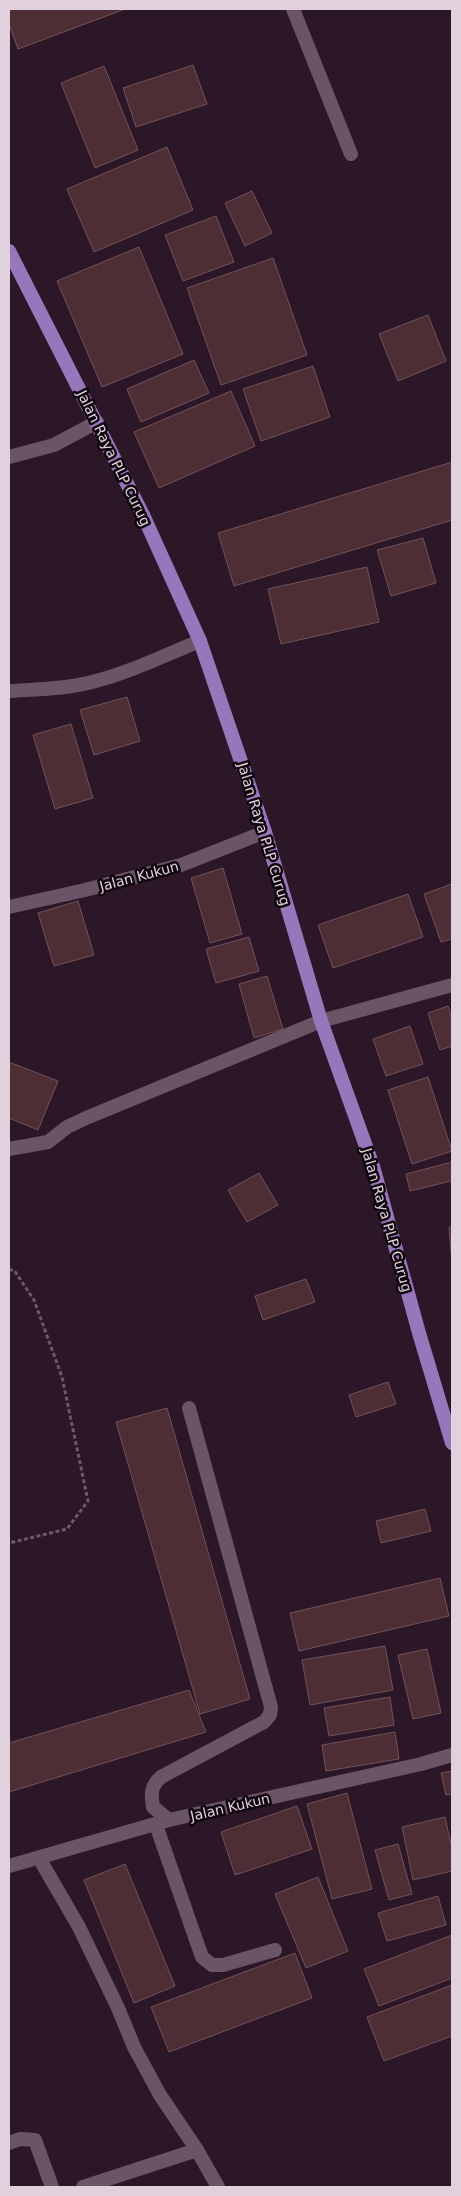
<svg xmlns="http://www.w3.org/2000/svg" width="461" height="2196" font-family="'DejaVu Sans',sans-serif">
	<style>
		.building { fill: #4c2e34; stroke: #725258 }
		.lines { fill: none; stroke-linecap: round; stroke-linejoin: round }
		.path { stroke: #6b5868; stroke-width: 3; stroke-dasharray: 4 2.5; stroke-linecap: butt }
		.service { stroke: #6c5467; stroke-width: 14 }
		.minor { stroke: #6c5467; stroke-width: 14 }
		.primary { stroke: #9876bc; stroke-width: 14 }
		.labels { text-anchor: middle; stroke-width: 5; stroke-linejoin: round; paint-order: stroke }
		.street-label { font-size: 14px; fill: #e0d1dd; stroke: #0f060d }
	</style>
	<rect width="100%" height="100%" fill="#2c1729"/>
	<path class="building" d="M9,9H125L18,49L9,24Z
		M193,65L207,104L136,127L123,88Z
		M104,66L138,150L95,168L61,83Z
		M167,147L193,210L94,252L67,189Z
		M252,191L272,233L245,246L225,203Z
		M216,216L234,262L183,281L165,235Z
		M139,247L183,354L102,387L57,281Z
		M273,258L307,355L221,385L187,288Z
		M428,315L446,361L398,381L379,334Z
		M194,360L209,393L141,422L127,389Z
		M313,366L330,417L261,441L243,389Z
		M231,391L255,446L159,488L134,432Z
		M452,462V520L234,586L218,533Z
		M423,538L436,583L391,596L377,550Z
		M367,567L379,622L281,644L268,589Z
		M127,697L140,741L94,755L80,710Z
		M71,724L93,798L55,809L33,735Z
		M223,868L242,934L210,943L191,878Z
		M452,884V939L441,942L424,894Z
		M408,894L423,937L333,968L318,925Z
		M78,901L94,955L54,966L38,913Z
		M249,937L259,971L216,983L206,949Z
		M267,976L283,1029L254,1038L239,984Z
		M448,1006L452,1018V1046L440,1050L428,1013Z
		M410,1026L423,1064L386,1076L373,1039Z
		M9,1062L58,1081L38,1130L9,1118Z
		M428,1077L452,1151L412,1164L388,1090Z
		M452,1162V1186L451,1181L410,1191L406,1174Z
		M259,1173L278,1205L247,1222L228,1190Z
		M449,1227H452V1262Z
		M306,1279L315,1302L263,1320L255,1296Z
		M388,1382L396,1404L356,1417L349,1395Z
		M167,1408L250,1699L200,1714L116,1422Z
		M425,1509L431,1531L381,1543L376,1521Z
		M440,1578L449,1616L299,1651L290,1613Z
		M385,1646L393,1690L310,1705L302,1660Z
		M427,1649L441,1713L413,1719L398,1655Z
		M189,1690L206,1732L9,1792V1743Z
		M390,1697L394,1725L329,1736L324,1708Z
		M395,1732L399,1759L326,1771L322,1745Z
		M452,1771V1794L446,1795L441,1773Z
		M347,1793L372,1889L332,1899L307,1804Z
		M297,1806L312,1849L235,1875L221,1832Z
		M445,1817L452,1849V1871L413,1880L402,1827Z
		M398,1844L412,1894L389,1900L375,1850Z
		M125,1864L175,1986L134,2003L84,1880Z
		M318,1877L348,1951L306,1968L275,1894Z
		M438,1896L446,1925L387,1941L378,1913Z
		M452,1935V1978L379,2006L364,1969Z
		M295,1953L312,1998L169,2052L151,2007Z
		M452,1985V2036L384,2061L367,2017Z"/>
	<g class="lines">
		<path class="path" d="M9,1270H14L34,1300L62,1377L88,1501L67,1529L9,1543"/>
		<path class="service" d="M9,457L54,445L97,422
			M169,1820L153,1807C151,1793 150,1787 161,1777L264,1722L270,1715L271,1707L189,1408"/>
		<path class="minor" d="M293,9L351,154
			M12,691C39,689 65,689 92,682C129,673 165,655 200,641
			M9,907L85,890L181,865L265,832
			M9,1149L48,1142L67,1127L86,1118L321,1021L452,985
			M156,1825L202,1957L212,1965H223L275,1950
			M39,1858L79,1927L118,2008L134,2047L160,2095L197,2150L218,2187
			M9,1866L169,1820L421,1764L452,1755
			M9,2143L20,2139L35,2140L52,2187
			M83,2187L197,2150"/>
		<path class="primary" d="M9,251L143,515L200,641L265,832L321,1021L373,1166L419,1333L452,1443"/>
	</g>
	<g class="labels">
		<g class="street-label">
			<text transform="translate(114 458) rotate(64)" y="5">Jalan Raya PLP Curug</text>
			<text transform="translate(264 834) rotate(73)" y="5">Jalan Raya PLP Curug</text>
			<text transform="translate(139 876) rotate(-15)" y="5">Jalan Kukun</text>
			<text transform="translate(387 1220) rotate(74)" y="5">Jalan Raya PLP Curug</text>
			<text transform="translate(230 1807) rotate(-13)" y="5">Jalan Kukun</text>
		</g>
	</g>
	<rect width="461" height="2196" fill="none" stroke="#e0d1dd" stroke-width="20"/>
</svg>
